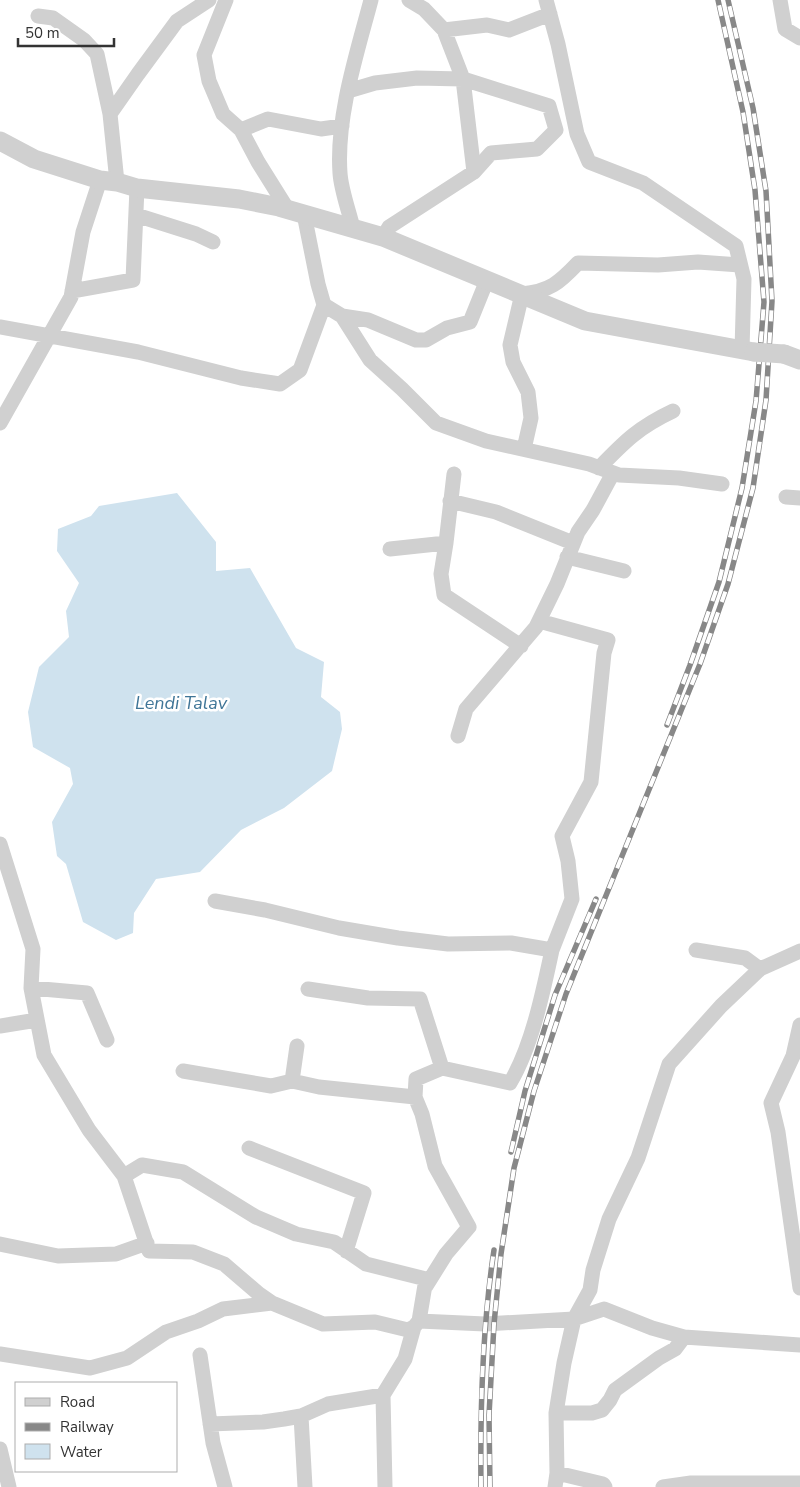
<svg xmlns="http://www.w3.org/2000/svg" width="800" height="1487" font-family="'Nunito Sans',sans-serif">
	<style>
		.water { fill: #cfe2ee }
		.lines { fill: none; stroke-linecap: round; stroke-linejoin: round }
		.minor { stroke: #d0d0d0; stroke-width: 15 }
		.tertiary { stroke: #d0d0d0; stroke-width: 19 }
		.rail-casing { stroke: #888; stroke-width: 5.5 }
		.rail { stroke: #fff; stroke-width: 4; stroke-dasharray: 11; stroke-linecap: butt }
		.tertiary-bridge { stroke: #d0d0d0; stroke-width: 19 }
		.labels { text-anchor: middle; stroke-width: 5; stroke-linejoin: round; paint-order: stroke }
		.water-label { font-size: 18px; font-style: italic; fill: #3f7597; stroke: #fff }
	</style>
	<rect width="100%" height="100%" fill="#fff"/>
	<path class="water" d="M177,493L216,542V571L250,568L296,648L324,662L321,697L340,712L342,729L332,771L284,808L241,830L200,872L156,879L134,913L133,933L116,940L83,922L66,864L57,856L52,822L73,784L70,768L33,747L28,712L39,667L69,637L66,611L79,583L57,551L58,529L91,516L99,506Z"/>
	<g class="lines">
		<path class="minor" d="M226,0L204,55L209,81L223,114L241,130L258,162L288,210
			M409,0L424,9L444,30L487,25L509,30L550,14
			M546,0L558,44L577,134L589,162L643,183L736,246L744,279L742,350
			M780,0L785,29L800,38
			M38,16L53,18L84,40L97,54L110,114
			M444,30L463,79L474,172
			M348,91L375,83L417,78L463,79L549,106L556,130L537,149L491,153L474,172L389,227L383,237
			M241,130L268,119L321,129L342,126
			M117,182L110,114L138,74L177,21L209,0
			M304,214L318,284L324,305L342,316L370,360L402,389L436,423L486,441L589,464L619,475L679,478L722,484
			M136,215L196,234L213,242
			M353,228C349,211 341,190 340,173C336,117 357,53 371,0
			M72,291L133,280L137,188
			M342,316L368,320L416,340H426L447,328L470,322L487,280
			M0,327L138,352L241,378L280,384L300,370L324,305
			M0,423L71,297L83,232L100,180
			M524,449L531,418L528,392L513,362L510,345L522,294C550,291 559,283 578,263L658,265L698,262L740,265
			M599,468C625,441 639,427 673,411
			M786,497L800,498
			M450,501L496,512L573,543
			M446,543L441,574L444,595L521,646
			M390,549L446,543L454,474
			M567,557L624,571
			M539,621L608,640L604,653L591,782L562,836L568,861L572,899L552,950
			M458,736L466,709L536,627L557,584L578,532L593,510L613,473
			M0,844L33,949L31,988L44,1055L89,1130L124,1176L149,1251L193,1252L224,1264L259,1294L272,1303L323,1324L375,1322L408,1330L414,1327L419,1321L485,1324L574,1319L604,1309L652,1328L684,1337L800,1345
			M215,901L265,910L339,928L398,938L448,944L511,943L552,950C543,992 532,1046 510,1083L442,1068L416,1079L415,1097
			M696,950L745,958L760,969
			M31,988L87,993L107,1040
			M308,989L368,998L420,999L442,1068
			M800,1025L793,1056L771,1103L778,1132L800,1288
			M0,1026L37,1020
			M183,1071L271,1086L292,1081L319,1087L415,1097L422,1114L435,1166L469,1227L446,1254L426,1286
			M292,1081L297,1046
			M249,1148L364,1193L346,1251
			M124,1176L142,1165L183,1172L256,1217L296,1234L334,1242L366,1264L426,1279L419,1321
			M0,1244L58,1256L116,1254L147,1243
			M0,1354L90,1368L127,1358L166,1332L198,1321L223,1309L272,1303
			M200,1355L213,1443L225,1487
			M383,1395L385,1487
			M556,1413H592L602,1410L610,1400L615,1390L659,1358L675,1349L684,1337
			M301,1416L305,1487
			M210,1424L263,1422L284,1419L301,1416L328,1404L383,1395L405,1359L414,1327
			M0,1449L9,1487
			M557,1473L556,1413L564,1363L574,1319L590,1290L593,1270L609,1219L638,1158L669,1064L721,1006L760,969L800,951
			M555,1487L557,1473L603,1484L605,1487
			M663,1487L691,1483H800"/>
		<path class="tertiary" d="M0,141L34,159L100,180L117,182L137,188L239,199L279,207L383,237L585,321L754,352
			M784,354L800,360"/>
		<g class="rail-casing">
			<path id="rail" d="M667,725L690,665L719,582L742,488L756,401L764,302L755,190L743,112L718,0
				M511,1152L525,1091L555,995L596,899
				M481,1487C480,1408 482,1329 494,1250
				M490,1487L489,1415L494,1324L501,1254L514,1168L534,1091L566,994L700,664L728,584L753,488L766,400L772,301L766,191L753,108L728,0"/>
		</g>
		<use href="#rail" class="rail"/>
		<path class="tertiary-bridge" d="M754,352L784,354"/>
	</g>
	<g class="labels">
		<g class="water-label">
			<text x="181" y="709">Lendi Talav</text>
		</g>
	</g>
	<rect x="15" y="1382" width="162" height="90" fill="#ffffff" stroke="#adadad"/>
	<rect x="25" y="1398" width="25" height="8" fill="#d0d0d0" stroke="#adadad"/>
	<text x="60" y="1407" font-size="15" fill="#333333">Road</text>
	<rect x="25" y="1423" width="25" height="8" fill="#888888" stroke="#adadad"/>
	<text x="60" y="1432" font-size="15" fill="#333333">Railway</text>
	<rect x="25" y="1444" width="25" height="15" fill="#cfe2ee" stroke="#adadad"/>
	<text x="60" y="1457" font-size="15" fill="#333333">Water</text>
	<path d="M18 38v8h96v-8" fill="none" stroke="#333333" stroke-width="2.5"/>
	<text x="25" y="38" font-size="15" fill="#333333" stroke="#ffffff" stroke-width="4" paint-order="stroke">50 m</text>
</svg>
